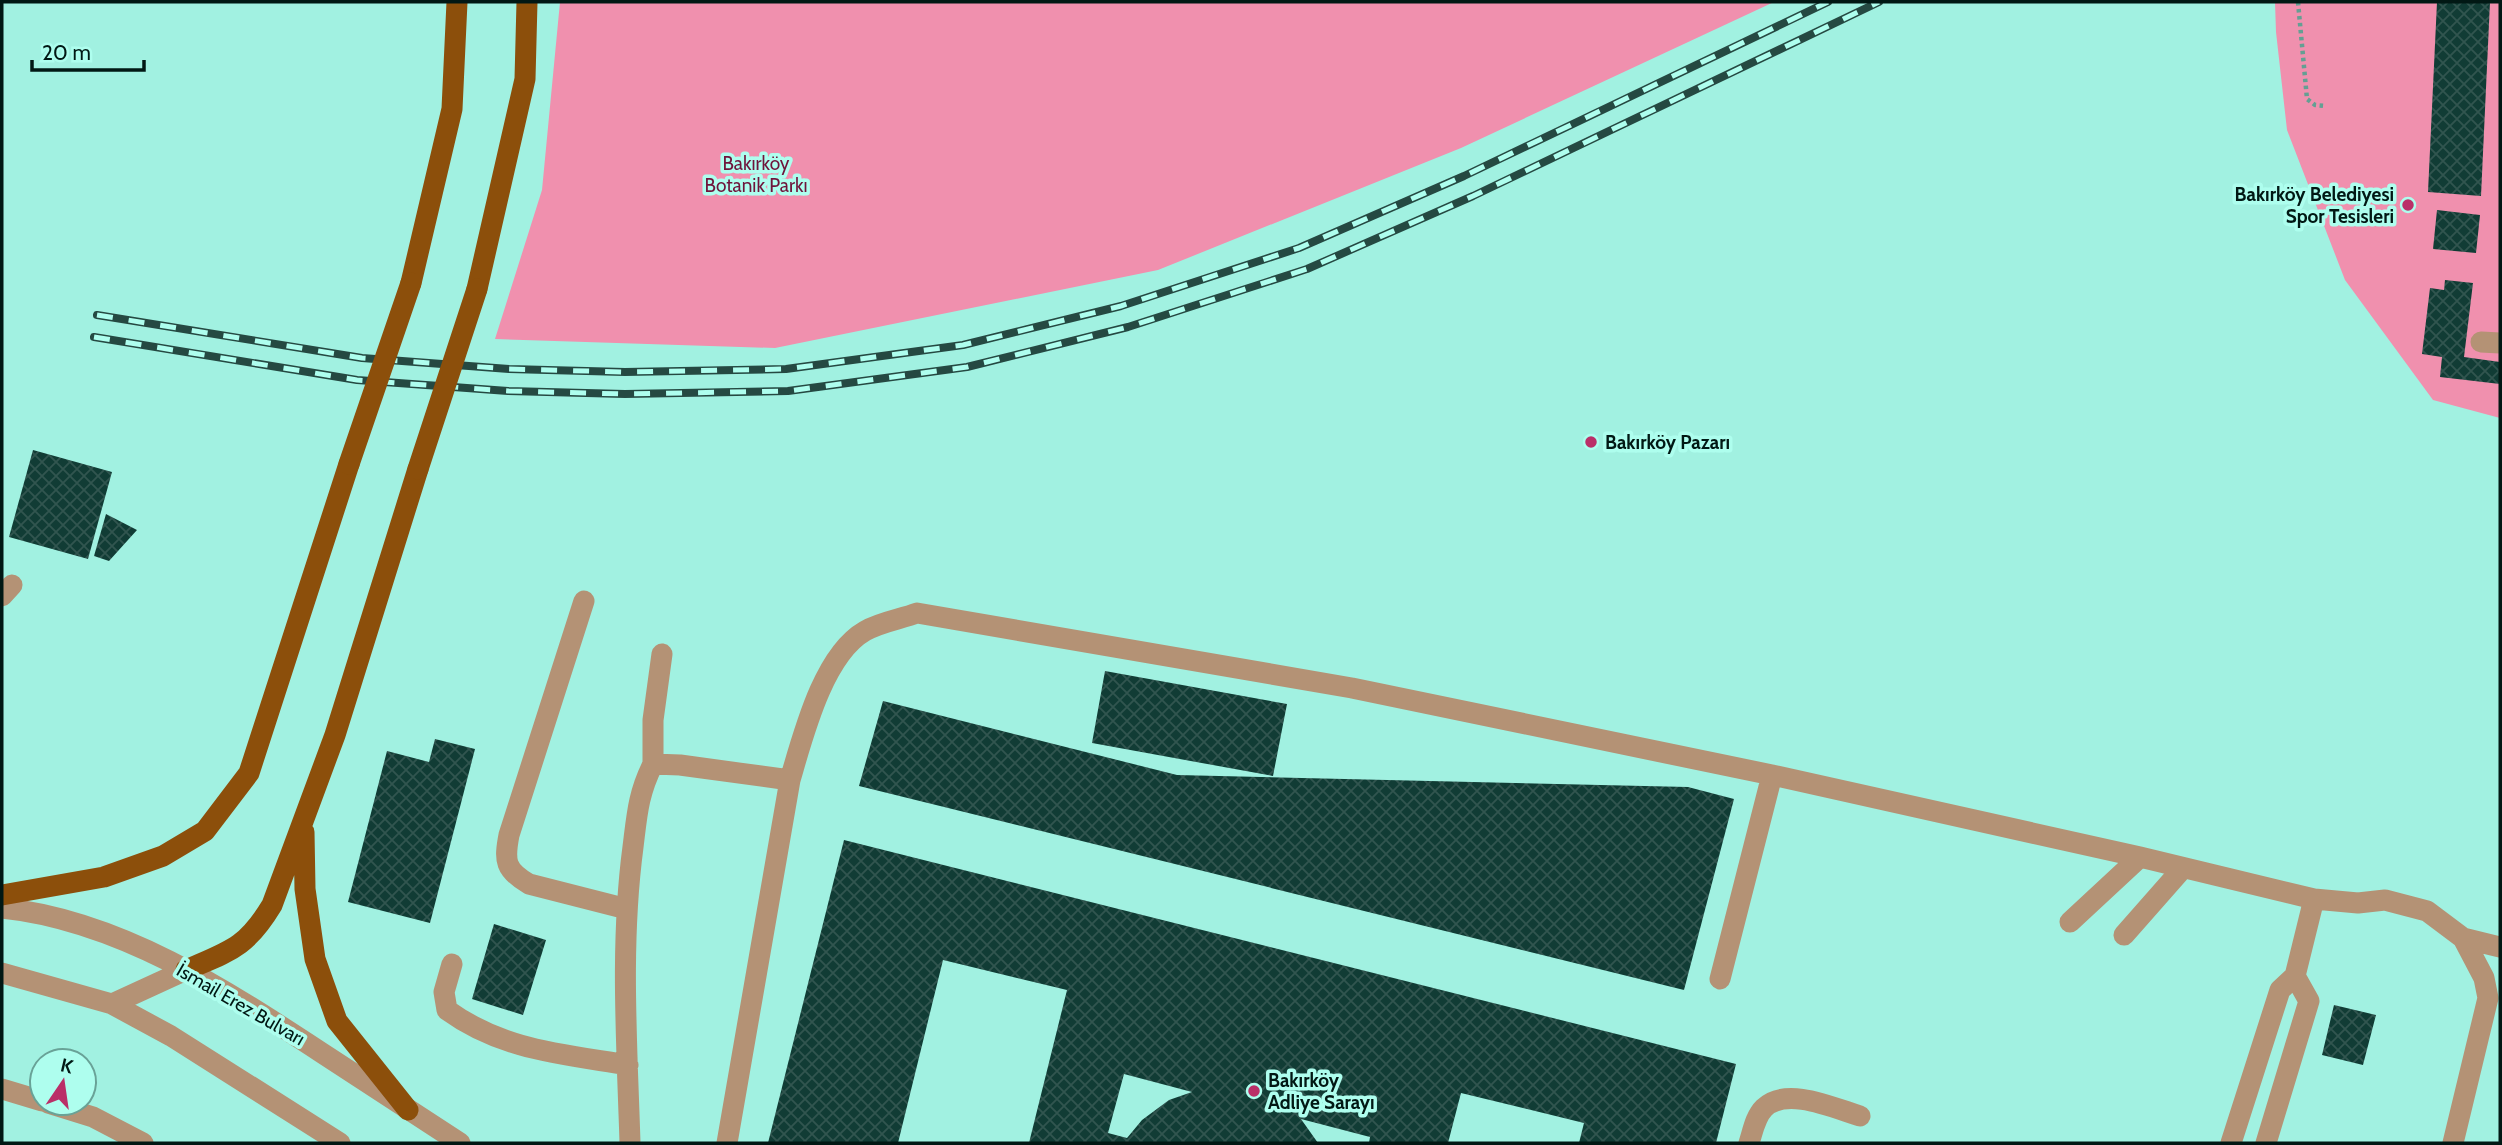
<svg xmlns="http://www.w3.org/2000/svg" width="2502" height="1145" font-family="Cabin,sans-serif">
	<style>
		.green { fill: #f090ae }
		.building { fill: url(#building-cross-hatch); fill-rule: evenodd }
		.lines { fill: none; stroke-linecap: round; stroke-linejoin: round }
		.path { stroke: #649f93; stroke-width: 4.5; stroke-dasharray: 3.5 3.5; stroke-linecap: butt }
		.minor { stroke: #b49275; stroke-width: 21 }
		.major { stroke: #8c4f0b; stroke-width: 21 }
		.rail-casing { stroke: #254942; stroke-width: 8 }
		.rail { stroke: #aefeee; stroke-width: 5; stroke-dasharray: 16; stroke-linecap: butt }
		.major-bridge { stroke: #8c4f0b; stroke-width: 21 }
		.poi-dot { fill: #ba2f68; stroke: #aefeee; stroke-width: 2.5 }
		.labels { text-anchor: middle; stroke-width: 7; stroke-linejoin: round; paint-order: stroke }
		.park-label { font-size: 19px; fill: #6f143b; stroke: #aefeee }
		.poi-label { font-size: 19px; font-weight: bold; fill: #011814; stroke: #aefeee; text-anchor: start }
		.street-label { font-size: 19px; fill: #011814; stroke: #aefeee }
	</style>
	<defs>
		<pattern id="building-cross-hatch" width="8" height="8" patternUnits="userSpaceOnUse" patternTransform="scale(1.75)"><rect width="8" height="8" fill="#113c35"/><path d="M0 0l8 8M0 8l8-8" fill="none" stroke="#31554f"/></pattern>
	</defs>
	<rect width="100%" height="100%" fill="#a1f1e1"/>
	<path class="green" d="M560,2H1774L1461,148L1158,270L775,348L495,339L542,190Z
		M2275,2H2500V418L2433,400L2345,280L2287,130L2276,32Z"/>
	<path class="building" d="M2437,2H2490L2481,196L2428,192Z
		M2437,210L2480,215L2476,253L2433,249Z
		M2445,280L2473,283L2464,357L2500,362V384L2440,377L2442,357L2422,354L2430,288L2444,290Z
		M33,450L112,472L88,559L9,537Z
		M106,514L137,530L109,561L94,556Z
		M1105,671L1287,704L1273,776L1092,743Z
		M883,701L1177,775L1688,787L1734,799L1684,990L859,786Z
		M435,739L475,749L430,923L348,902L387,751L429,762Z
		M844,840L1736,1064L1716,1143H1579L1584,1123L1461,1093L1448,1143H1369L1370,1137L1301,1119L1318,1143H1029L1067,990L943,960L898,1143H768ZM1124,1074L1192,1092L1169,1100L1142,1120L1127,1138L1108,1133Z
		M494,924L546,940L523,1015L472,999Z
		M2334,1005L2376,1015L2363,1065L2322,1055Z"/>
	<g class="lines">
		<path class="path" d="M2298,2L2307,99L2315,105L2325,106"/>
		<path class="minor" d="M2481,342L2500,343
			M2,596L12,585
			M584,601L509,835C504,861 505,870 529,884L627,909
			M653,764V720L662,654
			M2,908C119,920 226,990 322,1053C368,1083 414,1113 460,1143
			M2070,922L2140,857
			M2124,935L2183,868
			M452,964L444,992L447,1010C502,1050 562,1054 628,1065
			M2,973L112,1004L171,1036L340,1143
			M1720,979L1772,775
			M112,1004L186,970
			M2,1089L42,1101
			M48,1103L93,1117L143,1143
			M630,1143C627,1045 620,945 633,847C637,815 638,794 653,764L680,765L790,780C803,736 823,655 865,631C880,622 901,619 917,613L1352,688L1772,775L2140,857L2314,899L2358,903L2385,900L2427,911L2463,938L2500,947
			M727,1143L790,780
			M1749,1143C1753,1131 1755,1117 1764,1108C1786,1086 1834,1108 1860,1116
			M2231,1143L2280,990L2295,976L2314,899
			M2266,1143L2309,1001L2295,976
			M2453,1143L2488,998L2484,978L2463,938"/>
		<path class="major" d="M411,283L452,109L457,2
			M477,289L525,79L527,2
			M304,832L305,889L315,959L337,1021L408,1110
			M2,895L104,877L163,856L205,831L249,773L349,464
			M186,970C230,951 246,948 272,905L335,735L418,469"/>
		<g class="rail-casing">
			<path id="rail" d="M97,315L362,358L509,369L625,372L786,369L963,345L1121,306L1299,248L1464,176L1828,2
				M94,337L357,380L508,391L625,394L788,391L967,367L1128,327L1307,269L1473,196L1879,2"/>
		</g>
		<use href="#rail" class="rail"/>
		<path class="major-bridge" d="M349,464L411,283
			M418,469L477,289"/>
	</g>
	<g class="poi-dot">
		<circle cx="2408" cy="205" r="7"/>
		<circle cx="1591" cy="442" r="7"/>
		<circle cx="1254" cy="1091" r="7"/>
	</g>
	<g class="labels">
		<g class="park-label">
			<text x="756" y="170">Bakırköy<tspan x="756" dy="22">Botanik Parkı</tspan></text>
		</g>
		<g class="poi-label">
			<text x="2394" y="201" text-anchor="end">Bakırköy Belediyesi<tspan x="2394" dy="22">Spor Tesisleri</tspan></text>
			<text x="1605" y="449">Bakırköy Pazarı</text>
			<text x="1268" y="1087">Bakırköy<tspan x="1268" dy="22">Adliye Sarayı</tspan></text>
		</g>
		<g class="street-label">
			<text transform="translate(241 1004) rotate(30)" y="7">İsmail Erez Bulvarı</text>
		</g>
	</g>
	<rect width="2502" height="1145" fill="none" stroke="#011814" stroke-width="7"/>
	<g transform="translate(63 1082) rotate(13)"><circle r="33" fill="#aefeee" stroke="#69a297" stroke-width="2"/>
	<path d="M0-5L12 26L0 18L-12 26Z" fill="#ba2f68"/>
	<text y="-10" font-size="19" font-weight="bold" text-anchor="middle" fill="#011814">K</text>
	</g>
	<path d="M32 60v10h112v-10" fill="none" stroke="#011814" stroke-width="3.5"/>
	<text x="42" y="60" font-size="21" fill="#011814" stroke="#aefeee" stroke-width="5" paint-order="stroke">20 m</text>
</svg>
